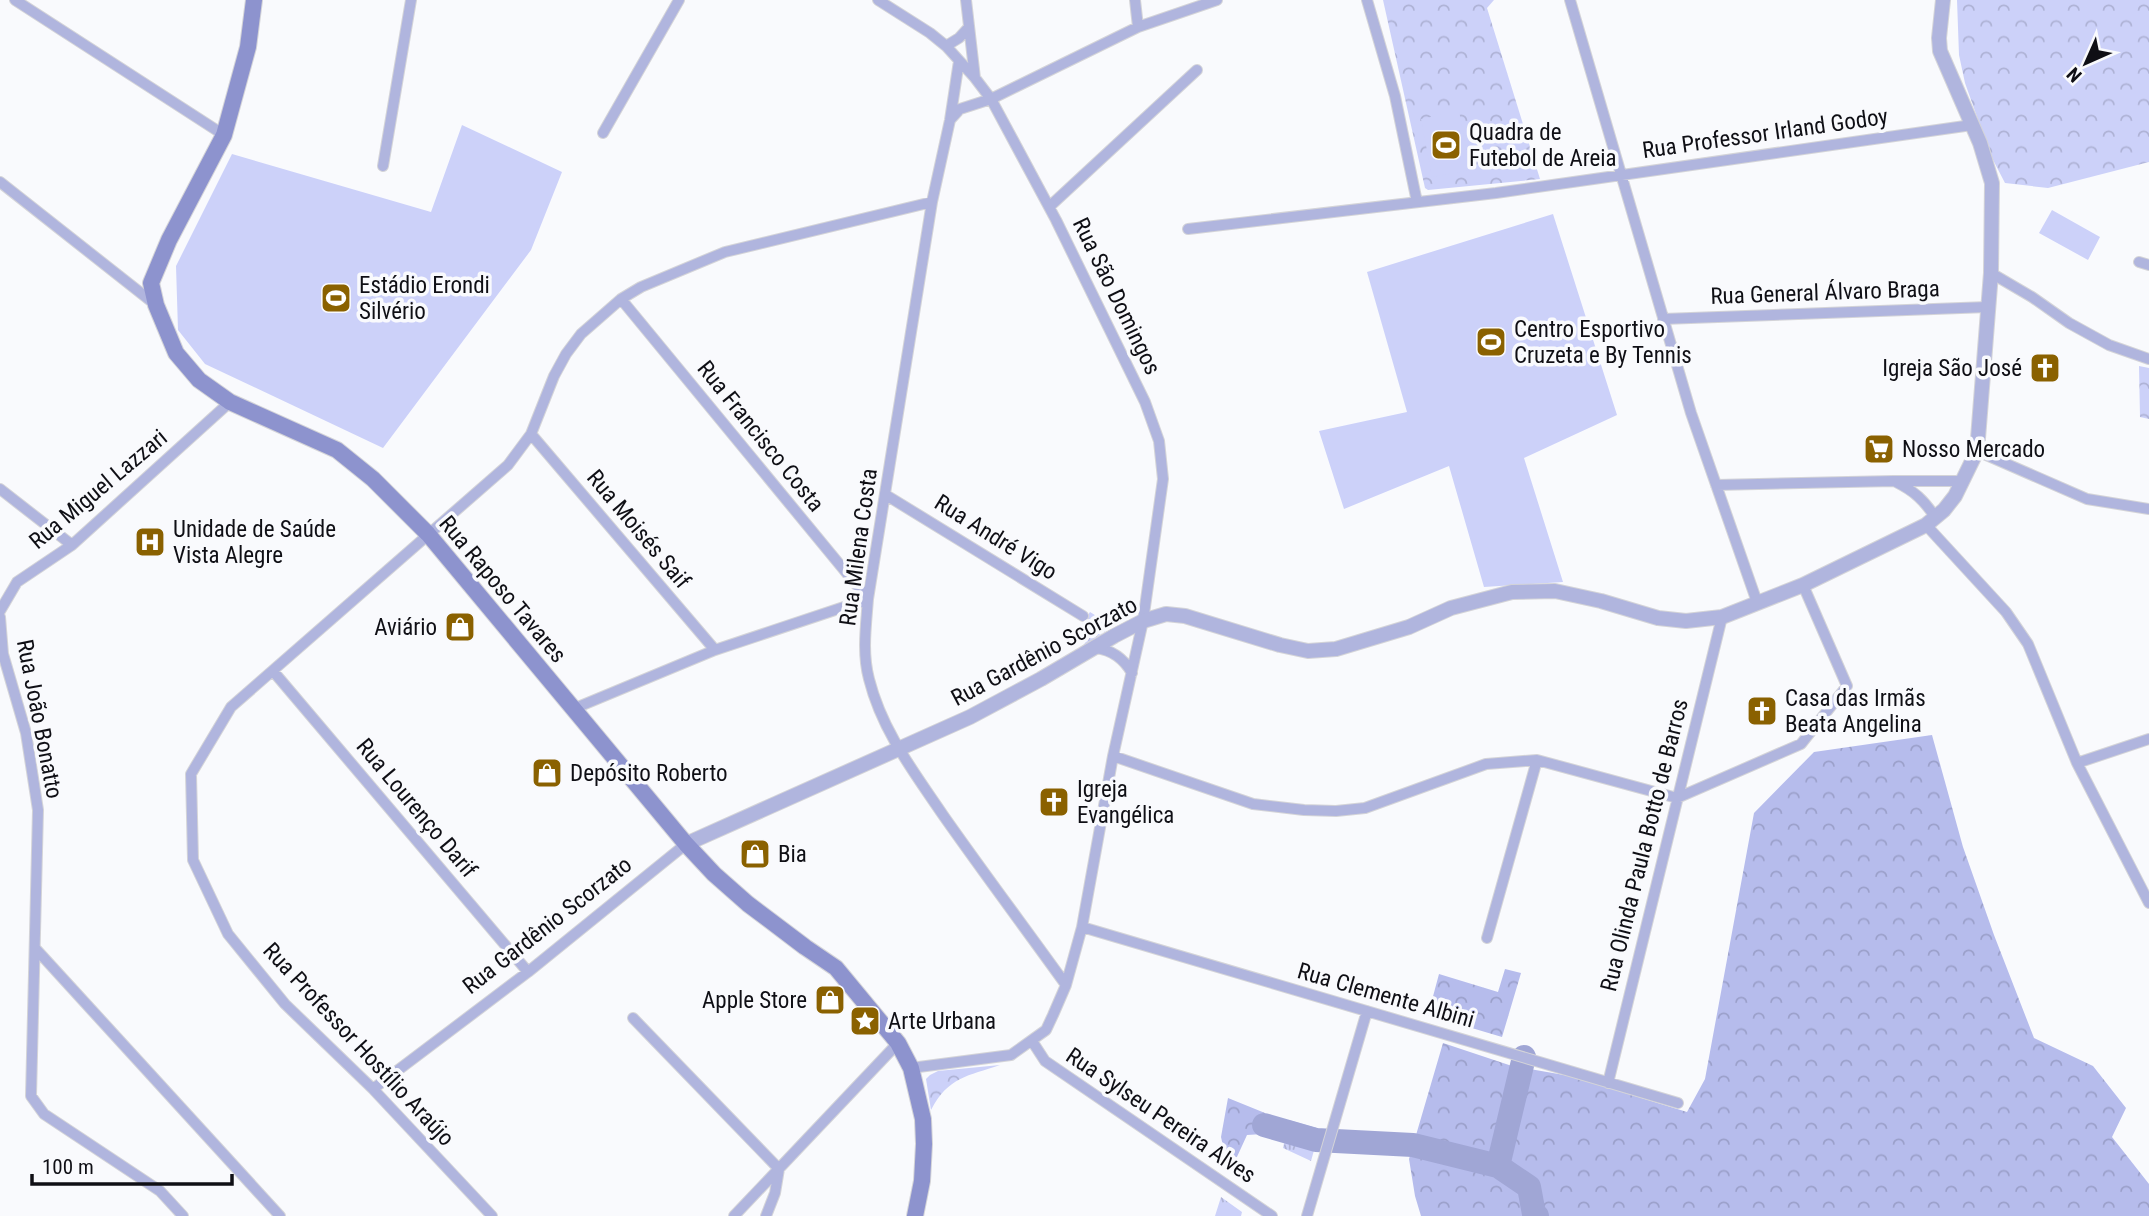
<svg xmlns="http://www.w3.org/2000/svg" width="2149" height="1216" font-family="'Roboto Condensed',sans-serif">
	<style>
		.grass { fill: url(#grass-tufts) }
		.forest { fill: url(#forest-crowns) }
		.park { fill: url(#park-crowns) }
		.garden { fill: #ccd1f9 }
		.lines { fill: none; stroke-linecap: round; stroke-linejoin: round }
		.river { stroke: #a0a6d5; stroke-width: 24 }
		.minor-casing { stroke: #d4d4d8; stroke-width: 12 }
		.tertiary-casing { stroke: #d4d4d8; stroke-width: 16 }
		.secondary-casing { stroke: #d4d4d8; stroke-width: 18 }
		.minor { stroke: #b0b5de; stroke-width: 10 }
		.tertiary { stroke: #b0b5de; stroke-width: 14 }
		.secondary { stroke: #8d93ce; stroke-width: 16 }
		.labels { text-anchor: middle; stroke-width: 7; stroke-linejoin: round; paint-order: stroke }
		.poi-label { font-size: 23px; fill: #0f0f15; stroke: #f9fafd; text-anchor: start }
		.street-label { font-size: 23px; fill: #0f0f15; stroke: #f9fafd }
	</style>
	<defs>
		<pattern id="grass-tufts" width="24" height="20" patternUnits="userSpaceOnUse" patternTransform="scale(1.75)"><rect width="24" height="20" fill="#ccd1f9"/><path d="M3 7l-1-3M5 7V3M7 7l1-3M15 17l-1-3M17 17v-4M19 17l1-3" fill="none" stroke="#aeb2d5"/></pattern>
		<pattern id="forest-crowns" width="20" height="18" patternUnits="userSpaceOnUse" patternTransform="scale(1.75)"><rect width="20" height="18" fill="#b6bcec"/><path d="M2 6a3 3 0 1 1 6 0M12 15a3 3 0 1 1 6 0" fill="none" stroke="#9ba0ca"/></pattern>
		<pattern id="park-crowns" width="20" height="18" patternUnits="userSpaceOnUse" patternTransform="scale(1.75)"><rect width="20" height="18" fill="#ccd1f9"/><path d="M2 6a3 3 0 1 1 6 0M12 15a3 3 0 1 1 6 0" fill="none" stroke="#aeb2d5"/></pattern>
	</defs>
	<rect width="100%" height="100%" fill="#f9fafd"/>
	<path class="grass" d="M1289,1120L1320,1129L1311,1161L1283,1148Z
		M1221,1197L1242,1212L1241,1216H1215Z"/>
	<path class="forest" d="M1932,735L1963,847L1994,935L2034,1038L2093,1066L2126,1108L2112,1137L2149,1184V1216H1421L1415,1196L1409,1159L1443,1043L1512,1066L1570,1076L1687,1112L1705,1079L1754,813L1814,752Z
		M1505,969L1521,973L1502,1037L1428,1015L1439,974L1498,992Z
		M1228,1098L1265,1113L1263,1134L1247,1135L1236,1159H1226L1221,1137Z"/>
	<path class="park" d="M1383,0H1494L1487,8L1540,179L1428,190L1425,188Z
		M1957,0H2149V162L2048,188L2005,183L1991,156L1965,83L1959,55Z
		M2139,366L2149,368V419L2140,417Z
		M1090,612C1102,620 1112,623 1126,617L1082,647L1085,643L1089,631L1082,624Z
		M1000,1065C968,1076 948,1077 931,1110L926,1079L930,1075L938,1071Z"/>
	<path class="garden" d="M1459,111L1471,170L1432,177L1421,119Z
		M462,125L562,172L531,250L383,448L205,364L178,330L176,266L232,154L431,212Z
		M2052,210L2100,237L2088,260L2039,233Z
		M1553,214L1617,415L1524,458L1563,582L1484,587L1449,466L1344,509L1319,431L1407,412L1367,272Z"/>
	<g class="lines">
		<path class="river" d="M1264,1125L1316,1140L1413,1145L1498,1166L1529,1187L1534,1214L1537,1216
			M1498,1166L1524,1057"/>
		<g class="minor-casing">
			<path id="minor" d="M15,0L224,135
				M878,0L930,33L946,46L975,78L991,99L1056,220L1145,402L1159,441L1163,479L1143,621L1113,756L1082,927L1066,985L1053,1015L1046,1030L1011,1055L911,1068
				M966,0L975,78
				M1135,0L1138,27
				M1367,0L1395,96L1417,202
				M1570,0L1691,413L1757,602
				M946,46L959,38L969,27
				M959,61L950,120L932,202L868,599C866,626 862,653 869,679C882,731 914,772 943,815C983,872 1025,928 1066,985
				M950,120L960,109L991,99L1138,27L1217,0
				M603,133L679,0
				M383,166L411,0
				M0,182L156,305
				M1049,207L1197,70
				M1188,229L1496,193L1972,125
				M2139,262L2149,265
				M1991,273L2032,297L2069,323L2109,345L2149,359
				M1663,319L1988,307
				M531,434L715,650
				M1977,451L2087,499L2149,509
				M1896,482C1914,491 1924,500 1935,517
				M1716,485L1894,481H1963
				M0,489L72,545
				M886,495L1083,616
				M1926,525L2006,612L2028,644L2077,763L2149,903
				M0,611L17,582L72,545L230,402
				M0,617L3,654L26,733L38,810L31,1096L44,1114L160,1191L183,1216
				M1096,648C1112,650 1124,659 1132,673
				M273,671L528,972
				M573,709L715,650L868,599L621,299
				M1113,756L1253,804L1304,810L1336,811L1365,808L1486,764L1537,760L1677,798L1801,744L1847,686L1803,585
				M2077,763L2149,739
				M1082,927L1678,1103
				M1487,938L1537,760
				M35,948L280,1216
				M633,1018L779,1169L775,1193L766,1216
				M1032,1041L1045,1061L1272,1216
				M1608,1083L1722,617
				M373,1089L528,972L686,844
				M492,1216L373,1089L285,1004L228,934L193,860L191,774L231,707L508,465L531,434L554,376L566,354L581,334L621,299L641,287L725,252L932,202
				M734,1216L898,1043
				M1307,1216L1367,1011"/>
		</g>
		<g class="tertiary-casing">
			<path id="tertiary" d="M686,844L970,717L1041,679L1114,636L1143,621L1166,614L1185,616L1280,645L1308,651L1336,649L1409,627L1451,608L1512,592L1555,591L1601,601L1658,618L1686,621L1722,617L1803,585L1926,525L1944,510L1955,496L1977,451L1991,273L1992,183L1980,143L1940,51L1939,38L1943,0"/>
		</g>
		<g class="secondary-casing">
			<path id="secondary" d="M254,0L248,47L224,135L169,240L151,283L156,305L176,353L199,380L230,402L337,450L373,479L428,534L686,844L714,874L748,904L805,947L836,968L898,1043L911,1068L923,1119L924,1144L922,1181L915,1216"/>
		</g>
		<use href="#minor" class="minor"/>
		<use href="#tertiary" class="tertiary"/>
		<use href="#secondary" class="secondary"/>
	</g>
	<defs>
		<g id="stadium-square" transform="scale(1.575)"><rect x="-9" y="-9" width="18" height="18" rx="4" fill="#8a6100" stroke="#f9fafd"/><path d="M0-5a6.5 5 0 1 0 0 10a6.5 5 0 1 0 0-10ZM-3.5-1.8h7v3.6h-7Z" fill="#fff"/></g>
		<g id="church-square" transform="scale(1.575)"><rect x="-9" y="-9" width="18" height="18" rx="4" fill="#8a6100" stroke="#f9fafd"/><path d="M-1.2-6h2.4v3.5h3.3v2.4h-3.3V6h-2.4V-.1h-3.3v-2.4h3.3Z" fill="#fff"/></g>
		<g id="supermarket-square" transform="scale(1.575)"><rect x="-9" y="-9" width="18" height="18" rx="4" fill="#8a6100" stroke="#f9fafd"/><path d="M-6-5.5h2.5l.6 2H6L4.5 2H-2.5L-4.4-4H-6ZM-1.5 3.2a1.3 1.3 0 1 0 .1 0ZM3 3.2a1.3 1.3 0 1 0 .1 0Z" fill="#fff"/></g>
		<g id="hospital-square" transform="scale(1.575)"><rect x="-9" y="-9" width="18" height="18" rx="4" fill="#8a6100" stroke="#f9fafd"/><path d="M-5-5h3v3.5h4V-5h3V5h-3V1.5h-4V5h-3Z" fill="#fff"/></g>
		<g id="shop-square" transform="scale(1.575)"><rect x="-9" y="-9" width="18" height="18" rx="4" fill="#8a6100" stroke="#f9fafd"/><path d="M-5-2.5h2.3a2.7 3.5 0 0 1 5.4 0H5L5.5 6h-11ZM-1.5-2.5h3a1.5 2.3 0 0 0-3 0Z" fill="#fff"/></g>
		<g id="sight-square" transform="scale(1.575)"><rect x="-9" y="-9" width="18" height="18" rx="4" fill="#8a6100" stroke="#f9fafd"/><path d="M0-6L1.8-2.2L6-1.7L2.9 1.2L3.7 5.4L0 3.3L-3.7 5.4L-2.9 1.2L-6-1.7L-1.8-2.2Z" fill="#fff"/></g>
	</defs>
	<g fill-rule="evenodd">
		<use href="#stadium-square" x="1446" y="145"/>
		<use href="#stadium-square" x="336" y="298"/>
		<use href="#stadium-square" x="1491" y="342"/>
		<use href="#church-square" x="2045" y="368"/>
		<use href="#supermarket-square" x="1879" y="449"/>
		<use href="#hospital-square" x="150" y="542"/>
		<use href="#shop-square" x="460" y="627"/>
		<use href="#church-square" x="1762" y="711"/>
		<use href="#shop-square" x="547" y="773"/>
		<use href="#church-square" x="1054" y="802"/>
		<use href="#shop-square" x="755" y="854"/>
		<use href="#shop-square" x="830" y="1000"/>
		<use href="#sight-square" x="865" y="1021"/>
	</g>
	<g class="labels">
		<g class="poi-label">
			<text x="1469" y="140">Quadra de<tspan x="1469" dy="26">Futebol de Areia</tspan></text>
			<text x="359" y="293">Estádio Erondi<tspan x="359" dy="26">Silvério</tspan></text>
			<text x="1514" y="337">Centro Esportivo<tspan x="1514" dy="26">Cruzeta e By Tennis</tspan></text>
			<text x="2022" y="376" text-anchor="end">Igreja São José</text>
			<text x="1902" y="457">Nosso Mercado</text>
			<text x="173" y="537">Unidade de Saúde<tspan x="173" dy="26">Vista Alegre</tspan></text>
			<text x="437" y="635" text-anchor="end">Aviário</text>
			<text x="1785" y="706">Casa das Irmãs<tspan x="1785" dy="26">Beata Angelina</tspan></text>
			<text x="570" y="781">Depósito Roberto</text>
			<text x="1077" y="797">Igreja<tspan x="1077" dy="26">Evangélica</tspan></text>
			<text x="778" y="862">Bia</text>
			<text x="807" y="1008" text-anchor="end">Apple Store</text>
			<text x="888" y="1029">Arte Urbana</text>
		</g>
		<g class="street-label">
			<text transform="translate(1765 133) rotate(-8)" y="8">Rua Professor Irland Godoy</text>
			<text transform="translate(1825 292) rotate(-2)" y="8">Rua General Álvaro Braga</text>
			<text transform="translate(1117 296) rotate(64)" y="8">Rua São Domingos</text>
			<text transform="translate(761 436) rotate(51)" y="8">Rua Francisco Costa</text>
			<text transform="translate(98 489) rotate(-40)" y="8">Rua Miguel Lazzari</text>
			<text transform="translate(639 529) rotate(50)" y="8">Rua Moisés Saif</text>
			<text transform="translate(996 537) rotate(32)" y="8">Rua André Vigo</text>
			<text transform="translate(858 547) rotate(-82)" y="8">Rua Milena Costa</text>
			<text transform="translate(503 589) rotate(50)" y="8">Rua Raposo Tavares</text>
			<text transform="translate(1044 651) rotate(-28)" y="8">Rua Gardênio Scorzato</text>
			<text transform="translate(40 719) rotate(79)" y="8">Rua João Bonatto</text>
			<text transform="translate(417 808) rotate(50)" y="8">Rua Lourenço Darif</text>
			<text transform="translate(1644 845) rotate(-76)" y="8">Rua Olinda Paula Botto de Barros</text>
			<text transform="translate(547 925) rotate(-38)" y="8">Rua Gardênio Scorzato</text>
			<text transform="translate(1386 995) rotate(16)" y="8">Rua Clemente Albini</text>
			<text transform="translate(359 1044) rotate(47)" y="8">Rua Professor Hostílio Araújo</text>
			<text transform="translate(1161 1115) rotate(34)" y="8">Rua Sylseu Pereira Alves</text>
		</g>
	</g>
	<g transform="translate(2086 63) rotate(225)" stroke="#f9fafd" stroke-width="5" paint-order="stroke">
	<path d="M0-5L12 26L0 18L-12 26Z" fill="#0f0f15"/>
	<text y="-10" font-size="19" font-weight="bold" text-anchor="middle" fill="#0f0f15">N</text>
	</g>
	<path d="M32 1174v10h200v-10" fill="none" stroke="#0f0f15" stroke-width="3.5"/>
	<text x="42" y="1174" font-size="21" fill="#0f0f15" stroke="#f9fafd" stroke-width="5" paint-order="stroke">100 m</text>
</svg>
